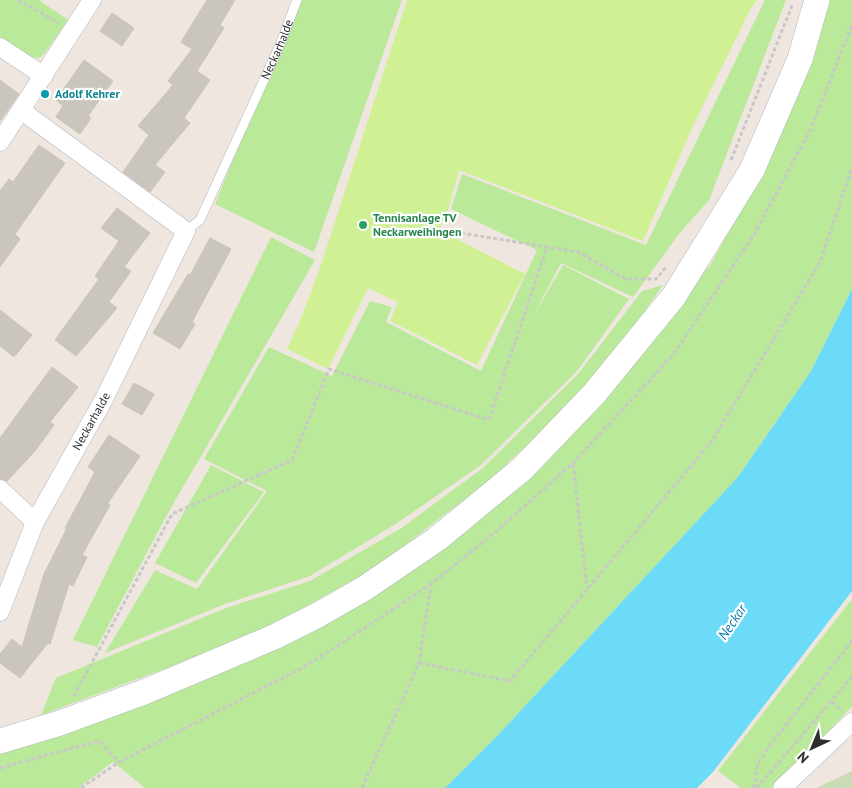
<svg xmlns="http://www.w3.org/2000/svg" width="852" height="788" font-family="'PT Sans',sans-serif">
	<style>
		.green { fill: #b9e999 }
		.cemetery { fill: #cadbb5 }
		.pitch { fill: #cff194 }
		.water { fill: #6cdbf7 }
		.building { fill: #cbc6bd; stroke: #cbc3b8 }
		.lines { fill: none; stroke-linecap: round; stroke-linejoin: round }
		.service-casing { stroke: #b3b7c1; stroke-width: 10 }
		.minor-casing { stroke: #b3b7c1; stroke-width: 19 }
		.secondary-casing { stroke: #b3b7c1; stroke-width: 26 }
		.path { stroke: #c8c8c8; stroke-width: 3; stroke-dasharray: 4 2.5; stroke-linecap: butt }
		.service { stroke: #fff; stroke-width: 9 }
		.minor { stroke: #fff; stroke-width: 18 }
		.secondary { stroke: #fff; stroke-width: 25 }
		.culture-dot { fill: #0f9aa8; stroke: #fff; stroke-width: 2 }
		.leisure-dot { fill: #2e9e5b; stroke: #fff; stroke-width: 2 }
		.labels { text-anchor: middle; stroke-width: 4.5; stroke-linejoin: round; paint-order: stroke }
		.street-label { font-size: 12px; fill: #2d2d2d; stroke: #fff }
		.culture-label { font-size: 12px; font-weight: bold; fill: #0d838f; stroke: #fff; text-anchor: start }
		.leisure-label { font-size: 12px; font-weight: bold; fill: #27864d; stroke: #fff; text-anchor: start }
		.water-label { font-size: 14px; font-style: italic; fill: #047bab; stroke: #fff }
	</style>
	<rect width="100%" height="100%" fill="#efe7df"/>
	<path class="green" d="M0,0H39L68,20L44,54L39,58L31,57L0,37Z
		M298,0H402L314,252L215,204Z
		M765,0H786L709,200L679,234L633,297L561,263L531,320L563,265L629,299L577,371L481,465L397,523L310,576L225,604L105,653L155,570L197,589L267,491L204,459L269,347L332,376L370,301L392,307L386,322L481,371L537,250L451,209L462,174L646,245Z
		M829,0H852V289L811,371L738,477L497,736L445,788H145L113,762L78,788H0V749L164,697L342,613L429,560L546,461L711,264L779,138Z
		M271,237L315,260L168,513L97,647L73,640Z
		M663,285L620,346L557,418L486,483L375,568L250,637L41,715L56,678L226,608L310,581L400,529L483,468L578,374L642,291Z
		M211,465L264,492L196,583L155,563Z
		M852,599V706L775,788H741L718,771Z"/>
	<path class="cemetery" d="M852,771V788H816Z"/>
	<path class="pitch" d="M407,0H757L751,8L693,126L643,241L459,170L447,214L439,230L525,274L477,365L390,321L398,302L368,288L328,369L287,349L302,316L322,262Z"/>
	<path class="water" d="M852,289V591L713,772L697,788H445L497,736L738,477L811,371Z"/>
	<path class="building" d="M207,0H235L220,25L224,28L197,71L210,80L184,118L190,123L155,165L165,172L150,192L123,172L149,135L138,126L173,85L168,81L192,49L181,42Z
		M112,13L134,28L122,46L100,31Z
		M84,60L113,81L88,116L91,118L80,134L56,117L63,106L56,100Z
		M0,80L19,94L0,121Z
		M39,145L65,163L15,234L20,239L0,267V191L9,179L13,182Z
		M117,208L150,233L124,267L131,271L109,302L117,308L76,356L55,340L99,279L95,276L119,241L101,228Z
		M210,238L231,249L192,322L195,324L180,349L153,333L188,274L190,275Z
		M0,310L32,335L14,357L0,346Z
		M52,367L78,387L50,422L54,425L35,451L7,481L0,479V438Z
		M134,383L154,394L142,415L122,404Z
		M109,435L140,456L108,503L110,505L82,555L87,557L73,586L69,584L50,644L48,643L20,678L0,663V654L12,639L22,647L44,574L67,528H65L95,472L88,467Z"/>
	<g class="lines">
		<g class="service-casing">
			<g id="service">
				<path id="s1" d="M186,231L200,220L280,45L297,0"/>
			</g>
		</g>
		<g class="minor-casing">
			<g id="minor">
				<path d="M0,47L44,76"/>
				<path d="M0,142L92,0"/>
				<path d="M0,489L35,522"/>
				<path id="s2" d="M0,612L35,522L104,399L186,231L22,111"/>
				<path d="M782,788L852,722"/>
			</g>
		</g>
		<g class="secondary-casing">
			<path id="secondary" d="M0,741L60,723L144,692L274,637L318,615L365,588L437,539L522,469L594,394L674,296L752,170L800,59L817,0"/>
		</g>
		<path class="path" d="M18,0L59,23
			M731,160L793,3
			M461,233L578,252L626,279H656L666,267
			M573,464L587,589
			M419,663L510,681L712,441L820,262L852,167
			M74,696L172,514L292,460L329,369L489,420L547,247
			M832,702L841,710
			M0,768L99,741L119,762
			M81,788L119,762L300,669L339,645L431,584L499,529L573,463L673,355L753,236L811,129L852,25
			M362,788L419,663L431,585
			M754,788L758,763L768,748L852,641
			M757,788L852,677"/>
		<use href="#service" class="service"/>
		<use href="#minor" class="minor"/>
		<use href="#secondary" class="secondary"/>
	</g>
	<circle class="culture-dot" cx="45" cy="94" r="5"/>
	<circle class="leisure-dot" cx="363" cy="225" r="5"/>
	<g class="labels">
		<g class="street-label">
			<text dy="4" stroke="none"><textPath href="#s1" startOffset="205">Neckarhalde</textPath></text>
			<text dy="4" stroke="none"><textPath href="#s2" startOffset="212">Neckarhalde</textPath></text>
		</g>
		<g class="culture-label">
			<text x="55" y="98">Adolf Kehrer</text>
		</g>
		<g class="leisure-label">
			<text x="373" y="222">Tennisanlage TV<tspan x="373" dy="14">Neckarweihingen</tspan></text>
		</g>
		<g class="water-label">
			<text transform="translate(732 622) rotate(-56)" y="5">Neckar</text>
		</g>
	</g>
	<g transform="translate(812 748) rotate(224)" stroke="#ffffff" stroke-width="4" paint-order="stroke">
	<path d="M0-4L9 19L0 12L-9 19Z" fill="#2d2d2d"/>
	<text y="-8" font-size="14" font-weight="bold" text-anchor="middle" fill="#2d2d2d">N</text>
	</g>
</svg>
